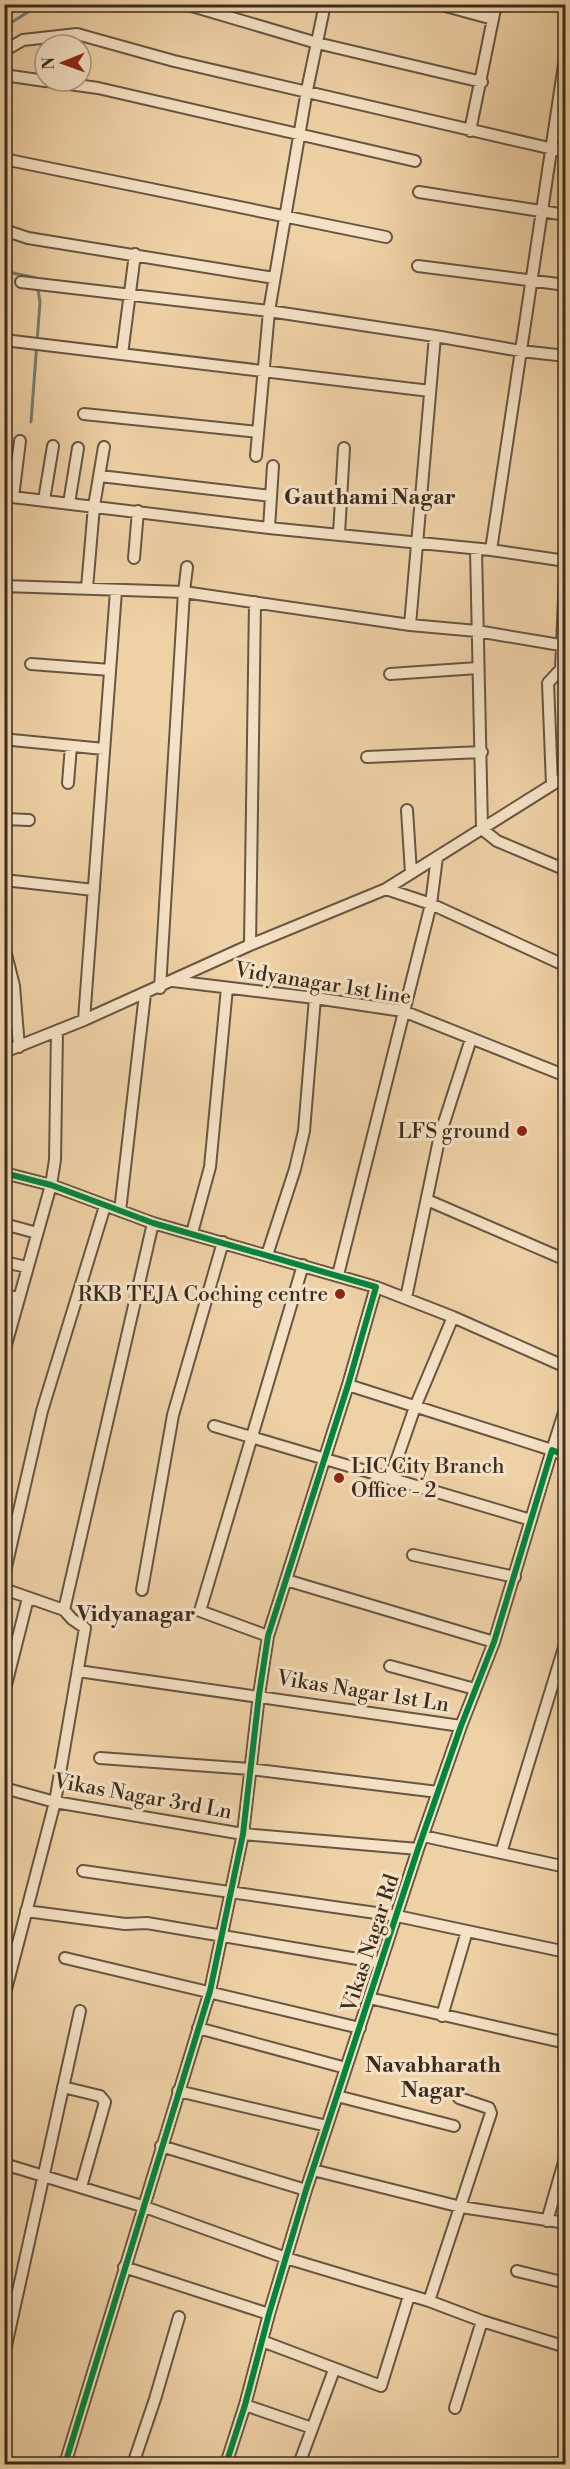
<svg xmlns="http://www.w3.org/2000/svg" width="570" height="2469" font-family="'Libre Bodoni',serif">
	<style>
		.lines { fill: none; stroke-linecap: round; stroke-linejoin: round }
		.stream { stroke: #738073; stroke-width: 3 }
		.minor-casing { stroke: #665642; stroke-width: 14 }
		.minor { stroke: #f5e1c5; stroke-width: 10 }
		.cycleway-casing { stroke: #f5e1c5; stroke-width: 10 }
		.cycleway { stroke: #00873e; stroke-width: 6 }
		.poi-dot { fill: #8f2418; stroke: #f5e1c5; stroke-width: 2 }
		.labels { text-anchor: middle; stroke-width: 6; stroke-linejoin: round; paint-order: stroke }
		.street-label { font-size: 21px; fill: #392d20; stroke: #f5e1c5 }
		.poi-label { font-size: 21px; fill: #392d20; stroke: #f5e1c5; text-anchor: end }
		.neighbourhood-label { font-size: 22px; font-weight: bold; fill: #392d20; stroke: #f5e1c5 }
	</style>
	<rect width="100%" height="100%" fill="#efd1a6"/>
	<filter id="stains"><feTurbulence type="fractalNoise" baseFrequency=".00333" numOctaves="4"/><feColorMatrix values="0 0 0 0 .2 0 0 0 0 .09 0 0 0 0 .02 0 0 0 .5 -.17"/></filter>
	<radialGradient id="worn" r=".72"><stop offset=".6" stop-color="#630" stop-opacity="0"/><stop offset="1" stop-color="#630" stop-opacity=".3"/></radialGradient>
	<g class="lines">
		<path class="stream" d="M4,27L41,4
			M4,271L36,278L40,302L31,422"/>
		<g class="minor-casing">
			<path id="minor" d="M185,4L317,43L482,82
				M325,4L307,90L269,311L435,336L521,351L566,356
				M438,4L493,19
				M4,51L23,40L77,34L174,61L566,152
				M4,75L45,81
				M47,81L98,88L415,161
				M470,131L496,4
				M4,159L386,237
				M419,192L566,215
				M4,230L28,238L274,278
				M418,266L566,285
				M21,282L269,311L256,456
				M4,340L430,391
				M122,354L135,254
				M84,414L258,432
				M100,476L271,496
				M4,496L269,528L491,550L566,561
				M13,497L20,441
				M44,500L53,446
				M69,503L78,448
				M269,528L273,466
				M339,534L344,448
				M476,549L482,829L497,841L566,870
				M491,550L566,51
				M134,558L138,511
				M4,586L184,592L410,625L477,631L566,646
				M87,588L94,506L104,447
				M410,625L435,336
				M31,664L110,670
				M390,674L478,668
				M12,740L104,749
				M367,757L482,752
				M68,783L71,746
				M552,784L548,683L561,669L566,551
				M407,810L411,873
				M4,819L29,820
				M4,880L94,890
				M386,889L431,904L566,966
				M250,945L255,602
				M4,946L14,986L19,1047
				M173,981L315,998L403,1011L566,1076
				M160,988L184,592L187,567
				M84,1020L116,591
				M4,1052L84,1020L250,945L386,889L566,776
				M4,1173L51,1185L153,1223L376,1287L348,1385L268,1636L259,1695L243,1834L210,1991L65,2464
				M427,1200L566,1260
				M120,1211L145,994
				M4,1224L37,1233
				M192,1233L210,1167L227,988
				M267,1255L295,1169L304,1131L315,998
				M4,1262L27,1267
				M338,1275L431,904L437,857
				M376,1287L453,1317L566,1367
				M4,1295L18,1298
				M406,1298L440,1135L471,1039
				M4,1352L51,1185L55,1160L57,1031
				M348,1385L552,1450L566,1406
				M214,1426L531,1520
				M390,1479L415,1407L453,1317
				M413,1555L515,1577
				M4,1576L42,1411L105,1206
				M286,1580L494,1642
				M4,1589L64,1610
				M142,1590L173,1415L223,1242
				M268,1636L200,1611L303,1265
				M390,1666L475,1689
				M78,1671L461,1726
				M4,1693L28,1598
				M100,1758L250,1769L438,1792
				M4,1788L55,1802L243,1834L418,1849
				M423,1836L566,1867
				M501,1853L566,1641
				M83,1871L397,1916L566,1952
				M26,1911L125,1924L147,1923L381,1963
				M65,1958L360,2028
				M4,1997L55,1802L85,1628L72,1619L64,1610L153,1223
				M369,1998L566,2043
				M442,2016L467,1931
				M198,2028L346,2068
				M63,2087L100,2096L105,2102L81,2187
				M178,2091L327,2126
				M337,2096L454,2126
				M161,2146L306,2190
				M4,2164L142,2206L286,2258L429,2301L482,2321L566,2347
				M313,2170L461,2207L566,2223
				M547,2221L566,2155
				M124,2267L269,2314
				M517,2271L566,2283
				M429,2301L491,2113L489,2108L459,2098
				M262,2341L381,2386L409,2296
				M4,2355L80,2011
				M245,2405L312,2428
				M455,2408L482,2321
				M133,2464L155,2399L179,2317
				M226,2464L245,2405L269,2314L306,2190L418,1849L461,1726L494,1642L552,1450L566,1456
				M299,2464L334,2370"/>
		</g>
		<use href="#minor" class="minor"/>
		<g class="cycleway-casing">
			<path id="cycleway" d="M4,1173L51,1185L153,1223L376,1287L348,1385L268,1636L259,1695L243,1834L210,1991L65,2464
				M226,2464L245,2405L269,2314L306,2190L418,1849L461,1726L494,1642L552,1450L566,1456"/>
		</g>
		<use href="#cycleway" class="cycleway"/>
	</g>
	<g class="poi-dot">
		<circle cx="522" cy="1131" r="6"/>
		<circle cx="340" cy="1294" r="6"/>
		<circle cx="339" cy="1478" r="6"/>
	</g>
	<g class="labels">
		<g class="street-label">
			<text transform="translate(323 983) rotate(9)" y="7">Vidyanagar 1st line</text>
			<text transform="translate(363 1691) rotate(9)" y="7">Vikas Nagar 1st Ln</text>
			<text transform="translate(143 1796) rotate(10)" y="7">Vikas Nagar 3rd Ln</text>
			<text transform="translate(370 1943) rotate(-72)" y="7">Vikas Nagar Rd</text>
		</g>
		<g class="poi-label">
			<text x="510" y="1138">LFS ground</text>
			<text x="328" y="1301">RKB TEJA Coching centre</text>
			<text x="351" y="1473" text-anchor="start">LIC City Branch<tspan x="351" dy="24">Office - 2</tspan></text>
		</g>
		<g class="neighbourhood-label">
			<text x="370" y="504">Gauthami Nagar</text>
			<text x="136" y="1621">Vidyanagar</text>
			<text x="433" y="2072">Navabharath<tspan x="433" dy="25">Nagar</tspan></text>
		</g>
	</g>
	<rect width="570" height="2469" fill="none" stroke="#efd1a6" stroke-width="24"/>
	<rect x="6" y="6" width="558" height="2457" fill="none" stroke="#392d20" stroke-width="3"/>
	<rect x="12" y="12" width="546" height="2445" fill="none" stroke="#392d20" stroke-width="1.5"/>
	<g transform="translate(63 63) rotate(269)"><circle r="28" fill="#f5e1c5" stroke="#aa9983" stroke-width="1.5"/>
	<path d="M0-4.5L10 22L0 15L-10 22Z" fill="#8f2418"/>
	<text y="-9" font-size="16" font-weight="bold" text-anchor="middle" fill="#392d20">N</text>
	</g>
	<rect width="100%" height="100%" filter="url(#stains)"/>
	<rect width="100%" height="100%" fill="url(#worn)"/>
</svg>
